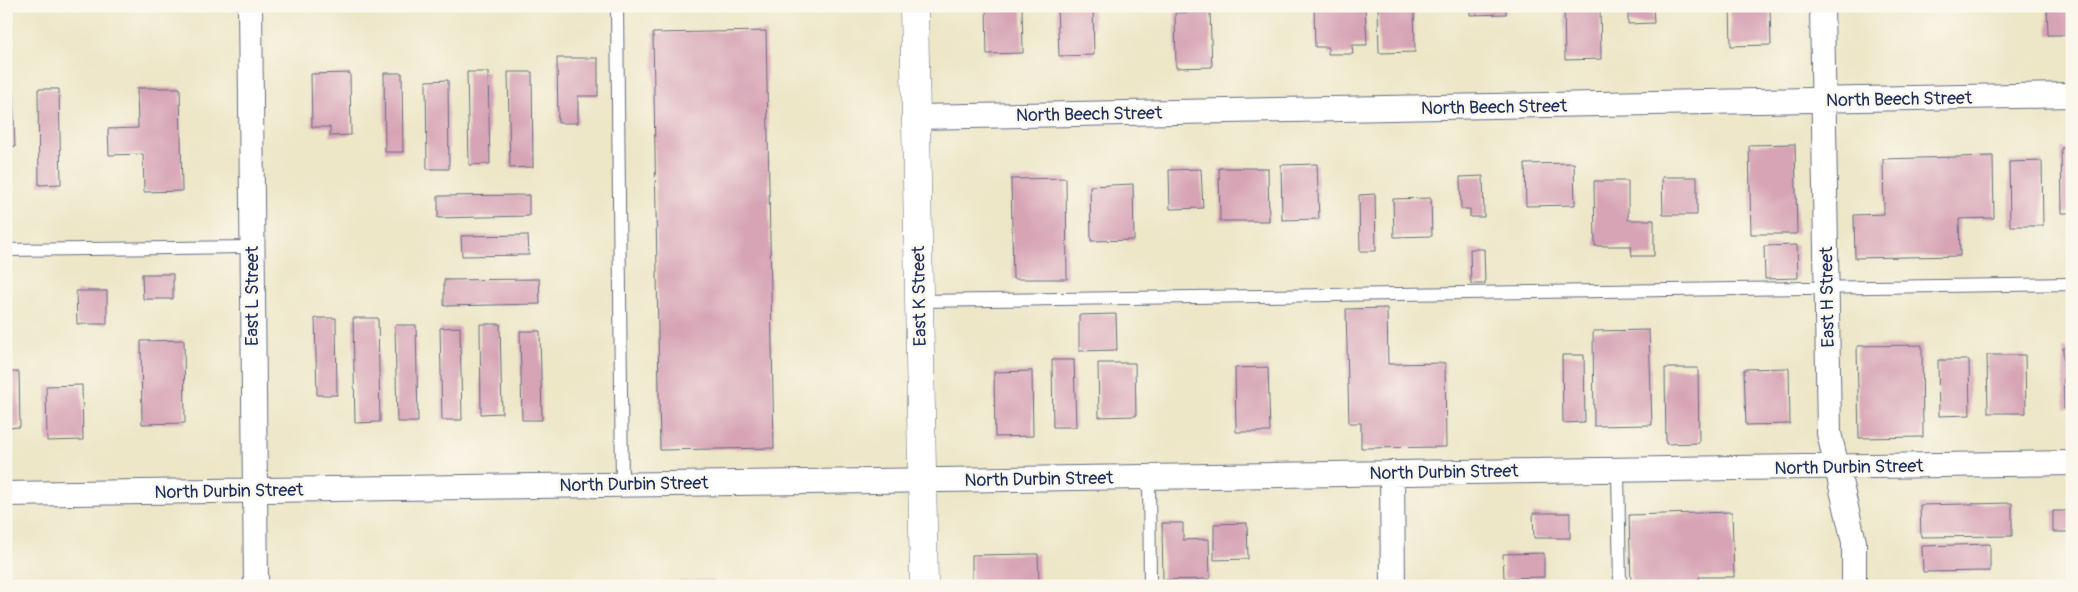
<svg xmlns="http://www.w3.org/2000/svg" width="2078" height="592" font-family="Pangolin,sans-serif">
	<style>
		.building { fill: #d7a4b6 }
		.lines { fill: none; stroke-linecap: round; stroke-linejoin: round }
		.lane-casing { stroke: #646f83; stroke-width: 14 }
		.street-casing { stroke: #646f83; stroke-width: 26 }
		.secondary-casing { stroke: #646f83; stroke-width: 29 }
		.lane { stroke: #fff; stroke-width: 12 }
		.street { stroke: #fff; stroke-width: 24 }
		.secondary { stroke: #fff; stroke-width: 28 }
		.labels { text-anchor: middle; stroke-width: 5; stroke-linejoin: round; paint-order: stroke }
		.street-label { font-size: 18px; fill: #1b2f5e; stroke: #fbf7ec }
	</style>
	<rect width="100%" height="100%" fill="#fbf7ec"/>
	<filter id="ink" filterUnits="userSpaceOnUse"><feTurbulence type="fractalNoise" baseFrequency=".02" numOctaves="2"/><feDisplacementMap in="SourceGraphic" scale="10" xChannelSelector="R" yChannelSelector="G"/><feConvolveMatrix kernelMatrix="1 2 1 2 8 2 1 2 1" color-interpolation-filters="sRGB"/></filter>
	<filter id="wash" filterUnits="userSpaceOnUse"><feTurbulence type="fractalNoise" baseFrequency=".0096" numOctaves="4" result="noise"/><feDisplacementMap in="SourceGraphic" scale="20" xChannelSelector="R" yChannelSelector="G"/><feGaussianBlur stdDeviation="1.12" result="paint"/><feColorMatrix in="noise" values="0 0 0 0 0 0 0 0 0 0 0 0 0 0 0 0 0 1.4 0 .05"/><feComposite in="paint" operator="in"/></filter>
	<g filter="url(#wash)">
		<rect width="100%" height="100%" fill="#ede6c7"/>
		<g id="blocks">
			<path class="building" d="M986,6H1022L1023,53L987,54Z
				M1057,6H1093L1094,55L1059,56Z
				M1314,6H1365L1367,45H1352L1353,54H1328V47H1315Z
				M1378,6H1414L1415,52L1379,53Z
				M1470,6H1506V14L1470,15Z
				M1564,6H1600L1601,59L1565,60Z
				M1628,6H1653L1654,23L1628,24Z
				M1730,6H1770L1771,45L1731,46Z
				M2047,6H2072V35H2048Z
				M1210,12L1212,67L1176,68L1175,13Z
				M766,31L774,448L660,450L653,33Z
				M557,58H598V96H578V123H558Z
				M467,72H488L490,164L469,165Z
				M508,72H532L533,167L510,168Z
				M350,73L351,135L330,136V127H312L311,74Z
				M384,73H402L403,152H385Z
				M448,80L449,169H427L426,81Z
				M137,88H180L182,191L144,192L143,154L109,155L108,129L138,128Z
				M38,89H59L61,184L39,185Z
				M13,91L15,147H6V92Z
				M1795,144L1797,234H1751L1749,145Z
				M2061,148H2072V213H2062Z
				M1993,156L1994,218L1959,219L1960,256L1855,258L1854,215L1884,214L1883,159Z
				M2042,161L2043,226H2010L2009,162Z
				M1574,163L1575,205L1526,206L1525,164Z
				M1317,164L1319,219L1282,220L1281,165Z
				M1219,168H1268L1269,221H1220Z
				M1201,169L1203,208L1170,209L1169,170Z
				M1483,176L1484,217H1470V209H1461L1460,177Z
				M1662,177H1697V215H1663Z
				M1066,178L1067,279H1013L1011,179Z
				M1594,181H1628V220H1654V256H1632L1631,246H1595Z
				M1133,184L1134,240L1091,241L1090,186Z
				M1375,194L1376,251H1360L1359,195Z
				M529,195V216L438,218V196Z
				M1431,198L1432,236L1394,237L1393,199Z
				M528,235L529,255L462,256L461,236Z
				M1797,245L1798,278L1765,279L1764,246Z
				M1470,249H1484L1485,284H1471Z
				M142,274H173V299H143Z
				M539,279L540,304L444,306V280Z
				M76,291H107V324H77Z
				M1387,308L1388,364L1445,363L1446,447L1361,448V423H1349L1346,309Z
				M1116,314L1117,350L1079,351V315Z
				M315,318H336L337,395H317Z
				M353,318H378L380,422L355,423Z
				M480,324H500L502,413L481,414Z
				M395,325H416L418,422H397Z
				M460,327L462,420H442L440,328Z
				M1649,330L1652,425L1594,426L1593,331Z
				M520,331H540L542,420H522Z
				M184,340L185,423L142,424L141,341Z
				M1922,345L1923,437L1859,438L1857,346Z
				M2063,348H2072V408L2064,409Z
				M1562,355H1584L1585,422L1563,423Z
				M1987,355H2025L2026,413H1988Z
				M1052,360H1074L1076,427H1053Z
				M1938,360H1969L1970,415L1939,416Z
				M1098,363H1135L1136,416L1099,417Z
				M1268,367L1270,432H1236L1235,368Z
				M1665,368H1698L1699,443L1666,444Z
				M1789,368L1790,424L1746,425L1744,369Z
				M1032,371L1033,436L995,437L994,372Z
				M6,372H19L20,427L6,428Z
				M82,385L83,440L47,441L46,386Z
				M2012,503V536L1921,537L1920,505Z
				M2053,511H2072V532H2053Z
				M1732,512L1734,577H1699V586H1631L1629,515Z
				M1533,513H1570V538H1534Z
				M1162,523H1183V540L1209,539L1210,579L1163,580Z
				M1247,523L1248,559L1214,560V524Z
				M1990,544V571L1923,572L1922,546Z
				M1544,553V577L1504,578L1503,554Z
				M1038,554L1039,586H972V555Z
				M714,580V586H678V581Z"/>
		</g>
	</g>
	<g filter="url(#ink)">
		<use href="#blocks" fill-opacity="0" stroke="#646f83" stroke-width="1"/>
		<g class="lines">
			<g class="lane-casing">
				<path id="lane" d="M617,6L622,485
					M6,250L252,247
					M919,301L2072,284
					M1618,470L1620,586
					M1149,477L1150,586"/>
			</g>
			<g class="street-casing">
				<path id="street" d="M250,6L256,586
					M1822,6L1829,433L1854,542V586
					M916,117L2072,95
					M1392,473L1393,586
					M6,494L2072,463"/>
			</g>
			<g class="secondary-casing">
				<path id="secondary" d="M914,6L924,586"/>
			</g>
			<use href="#lane" class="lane"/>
			<use href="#street" class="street"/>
			<use href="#secondary" class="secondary"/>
		</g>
	</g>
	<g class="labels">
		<g class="street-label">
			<text transform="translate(1899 99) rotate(-1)" y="6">North Beech Street</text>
			<text transform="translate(1494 107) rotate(-1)" y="6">North Beech Street</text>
			<text transform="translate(1089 114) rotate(-1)" y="6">North Beech Street</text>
			<text transform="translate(252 296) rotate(-90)" y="6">East L Street</text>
			<text transform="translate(919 296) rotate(-91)" y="6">East K Street</text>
			<text transform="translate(1827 297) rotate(-91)" y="6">East H Street</text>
			<text transform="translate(1849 467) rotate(-1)" y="6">North Durbin Street</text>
			<text transform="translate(1444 472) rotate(-1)" y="6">North Durbin Street</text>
			<text transform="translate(1039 479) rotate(-1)" y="6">North Durbin Street</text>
			<text transform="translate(634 484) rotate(-1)" y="6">North Durbin Street</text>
			<text transform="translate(229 491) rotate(-1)" y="6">North Durbin Street</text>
		</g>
	</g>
	<rect width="2078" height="592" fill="none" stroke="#fbf7ec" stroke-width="25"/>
</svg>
